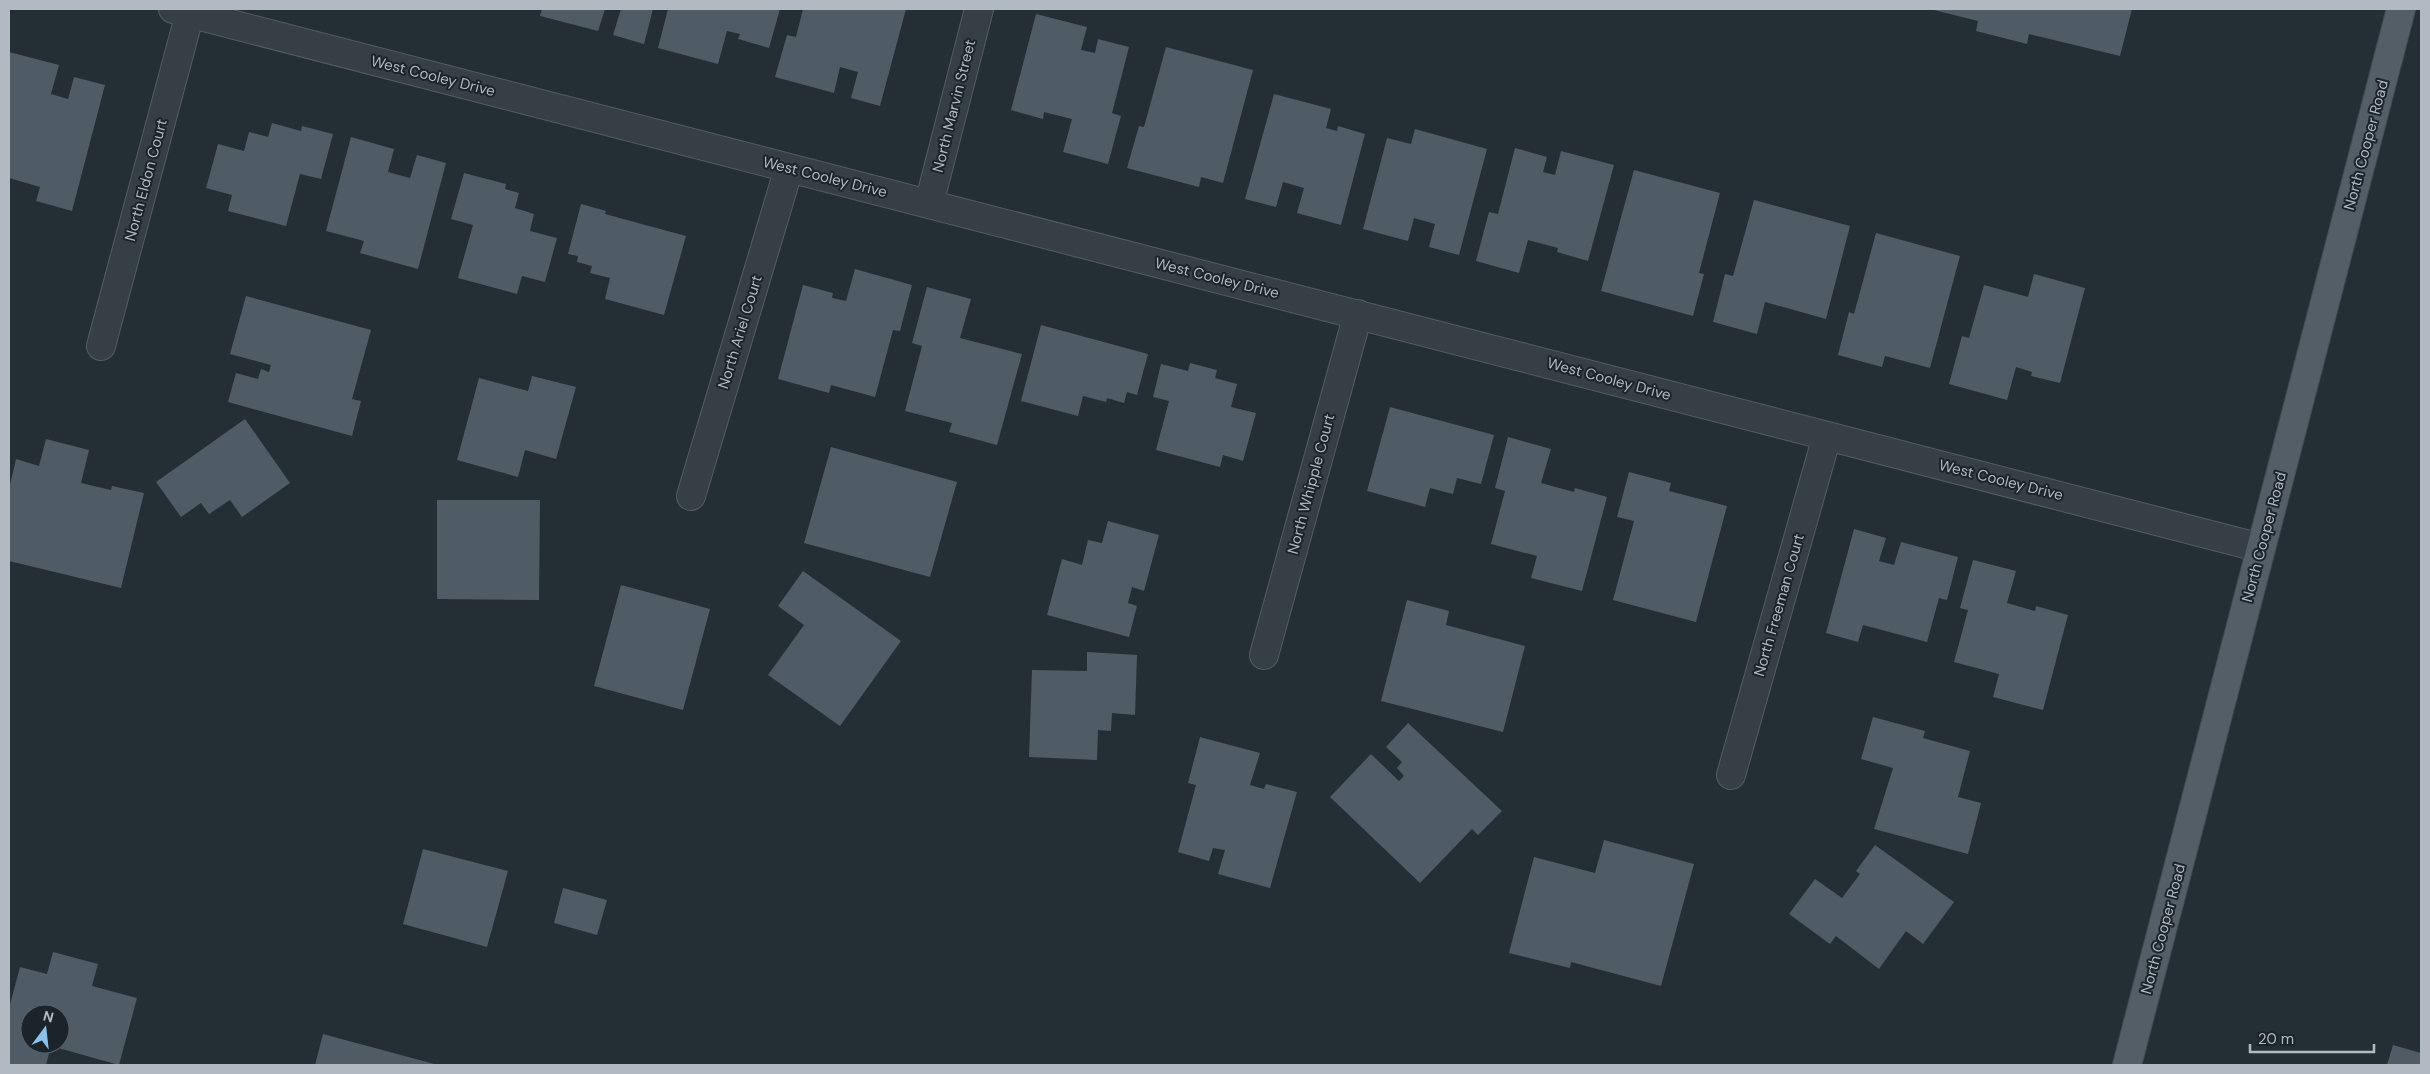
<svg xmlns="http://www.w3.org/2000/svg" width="2430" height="1074" font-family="'DM Sans',sans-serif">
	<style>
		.building { fill: #505c65; fill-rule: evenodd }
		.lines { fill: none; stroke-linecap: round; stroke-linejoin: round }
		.minor-casing { stroke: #545d63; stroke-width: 30 }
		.major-casing { stroke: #424b52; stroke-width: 30 }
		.minor { stroke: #363f46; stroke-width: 28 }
		.major { stroke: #545e66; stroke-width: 28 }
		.labels { text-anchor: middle; stroke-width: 4; stroke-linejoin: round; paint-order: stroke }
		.street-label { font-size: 15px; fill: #b1bac2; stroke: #1b242a }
	</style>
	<rect width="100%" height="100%" fill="#232e35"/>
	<path class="building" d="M542,9H605L598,31L540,16Z
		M621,9H653L644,44L613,35Z
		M668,9H780L769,48L738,39L740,34L727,31L718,64L658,48Z
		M803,9H906L880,106L851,98L858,72L840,67L834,93L775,77L787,35L796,37Z
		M1930,9H2132L2120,56L2029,34L2027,44L1976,31L1978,21Z
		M1036,14L1087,27L1081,50L1095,53L1098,39L1129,47L1112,113L1121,116L1108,164L1063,152L1072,119L1044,112L1043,119L1011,110Z
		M1166,47L1253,70L1223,183L1201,177L1199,187L1127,168L1139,126L1144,127Z
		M9,52L59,65L51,94L68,99L74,77L105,85L72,211L36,201L40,187L9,178Z
		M1274,94L1331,109L1326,128L1337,131L1338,126L1365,134L1341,225L1297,213L1304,188L1283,182L1276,207L1245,199Z
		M272,123L301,131L302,126L333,134L321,179L300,174L286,226L228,211L232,195L206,188L218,144L244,151L249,132L268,137Z
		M1415,129L1487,149L1459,255L1429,247L1435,224L1414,218L1408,241L1363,229L1387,138L1411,144Z
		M351,137L394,149L388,172L410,178L417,155L446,163L418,269L360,253L364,241L326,231Z
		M1515,148L1547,157L1543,172L1555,175L1561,151L1614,165L1588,261L1557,252L1558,248L1528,240L1519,273L1476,261L1489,212L1498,214Z
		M1634,170L1720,193L1699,273L1704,274L1693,316L1601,291Z
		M464,173L506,184L505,189L519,193L515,208L534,214L530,231L557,238L545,282L522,276L517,294L458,278L473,225L451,219Z
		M1754,200L1850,226L1826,319L1765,302L1757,334L1713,322L1725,274L1733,276Z
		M581,204L606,211L605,214L686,236L664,315L605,299L610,278L590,273L592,266L577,262L578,256L568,254Z
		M1876,233L1960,256L1930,368L1885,356L1882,367L1838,355L1849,312L1854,314Z
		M855,269L912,285L900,331L893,330L875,397L831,385L829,393L778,379L803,285L833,293L832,298L846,301Z
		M2034,274L2085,288L2060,383L2031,376L2032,372L2016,367L2007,400L1949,384L1962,336L1969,338L1984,285L2028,297Z
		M927,287L971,299L960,338L1022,354L997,445L949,432L952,423L905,411L922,346L912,343Z
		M246,296L371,330L352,399L361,401L352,436L228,402L236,373L258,379L261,369L269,372L271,365L230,354Z
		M1041,325L1148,354L1137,395L1127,392L1124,403L1107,398L1106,402L1083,396L1078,416L1021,401Z
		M1190,363L1217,370L1215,378L1237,384L1231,407L1256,413L1243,461L1223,455L1220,467L1156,450L1169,401L1153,397L1161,364L1188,371Z
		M532,376L576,387L556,459L525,450L518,477L457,460L479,378L528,391Z
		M1390,407L1494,435L1481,484L1457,478L1453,494L1430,488L1425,507L1367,491Z
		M245,419L290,483L242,517L230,500L209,514L201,503L181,517L156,482Z
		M1508,437L1551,449L1541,483L1574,492L1575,488L1607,497L1582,591L1531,578L1537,556L1491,544L1505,491L1495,488Z
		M46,439L89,450L81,483L111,490L112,486L144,493L121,588L9,561V489L16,459L39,466Z
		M831,447L957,482L930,577L804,543Z
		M1629,472L1671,483L1669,491L1727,506L1696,622L1613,600L1634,521L1617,517Z
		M437,500H540L539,600L437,599Z
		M1108,521L1159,535L1144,591L1132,587L1128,603L1137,606L1129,637L1047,615L1062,559L1082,565L1088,540L1102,543Z
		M1854,529L1886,538L1879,561L1894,565L1901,542L1958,557L1947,600L1939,598L1927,642L1863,625L1858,642L1826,633Z
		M1973,560L2016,571L2007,603L2035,611L2036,606L2068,615L2043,710L1993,697L1999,674L1954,662L1968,610L1960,608Z
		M803,571L901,641L840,726L768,675L804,625L778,606Z
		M621,585L710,609L683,710L594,686Z
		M1407,600L1449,611L1446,625L1525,646L1503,732L1381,701Z
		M1087,652L1137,655L1135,715L1112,713L1111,731L1098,730L1097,760L1029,757L1032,670L1087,671Z
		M1873,717L1925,731L1923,738L1970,751L1958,797L1981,803L1968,854L1874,829L1893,768L1861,759Z
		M1408,723L1502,811L1478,835L1472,829L1420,883L1330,797L1371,754L1399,781L1404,776L1397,768L1402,762L1386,747Z
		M1200,737L1260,753L1250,785L1264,789L1266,784L1297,792L1270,888L1218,874L1225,850L1213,848L1209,861L1178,852L1196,785L1188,783Z
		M1604,840L1694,864L1661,986L1571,962L1570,968L1509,953L1534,857L1595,873Z
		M1875,845L1954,902L1923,944L1906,931L1879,969L1836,936L1830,944L1789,914L1815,879L1842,898L1860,874L1856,871Z
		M423,849L508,871L487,947L403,924Z
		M563,888L607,900L597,935L554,923Z
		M53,952L98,964L92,986L137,998L119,1065L51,1046L46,1065H9V1008L20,967L47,974ZM30,1014H60V1044H30Z
		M323,1034L438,1065H315Z
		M2393,1045L2421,1053V1065H2387Z"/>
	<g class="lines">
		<g class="minor-casing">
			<path id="minor" d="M173,9L2261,548
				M929,204L979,9
				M101,346L190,13
				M691,496L789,168
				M1264,655L1358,314
				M1731,775L1827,436"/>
		</g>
		<g class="major-casing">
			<path id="major" d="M2127,1065L2401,9"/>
		</g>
		<use href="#minor" class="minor"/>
		<use href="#major" class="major"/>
	</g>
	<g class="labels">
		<g class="street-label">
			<text transform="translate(433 76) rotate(14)" y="5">West Cooley Drive</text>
			<text transform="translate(954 106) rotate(-76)" y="5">North Marvin Street</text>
			<text transform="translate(2366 145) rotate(-75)" y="5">North Cooper Road</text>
			<text transform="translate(825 177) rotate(14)" y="5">West Cooley Drive</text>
			<text transform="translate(146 180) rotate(-75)" y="5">North Eldon Court</text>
			<text transform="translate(1217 278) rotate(14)" y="5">West Cooley Drive</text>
			<text transform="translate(740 332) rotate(-73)" y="5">North Ariel Court</text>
			<text transform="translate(1609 379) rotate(15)" y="5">West Cooley Drive</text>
			<text transform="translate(2001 480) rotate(14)" y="5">West Cooley Drive</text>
			<text transform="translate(1311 484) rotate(-75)" y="5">North Whipple Court</text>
			<text transform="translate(2264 537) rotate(-75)" y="5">North Cooper Road</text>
			<text transform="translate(1779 605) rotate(-74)" y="5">North Freeman Court</text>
			<text transform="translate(2163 929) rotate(-75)" y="5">North Cooper Road</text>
		</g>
	</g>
	<rect width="2430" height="1074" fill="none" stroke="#b1bac2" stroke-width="20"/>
	<g transform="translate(45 1029) rotate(15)"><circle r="24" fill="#1b242a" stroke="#576067"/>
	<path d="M0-4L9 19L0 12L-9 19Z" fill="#8dc1ea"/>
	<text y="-8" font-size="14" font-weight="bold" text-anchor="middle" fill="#b1bac2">N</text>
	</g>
	<path d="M2250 1044v8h124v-8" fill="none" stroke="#b1bac2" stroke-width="2.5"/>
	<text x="2258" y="1044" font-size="15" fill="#b1bac2" stroke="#1b242a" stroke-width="4" paint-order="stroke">20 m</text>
</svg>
